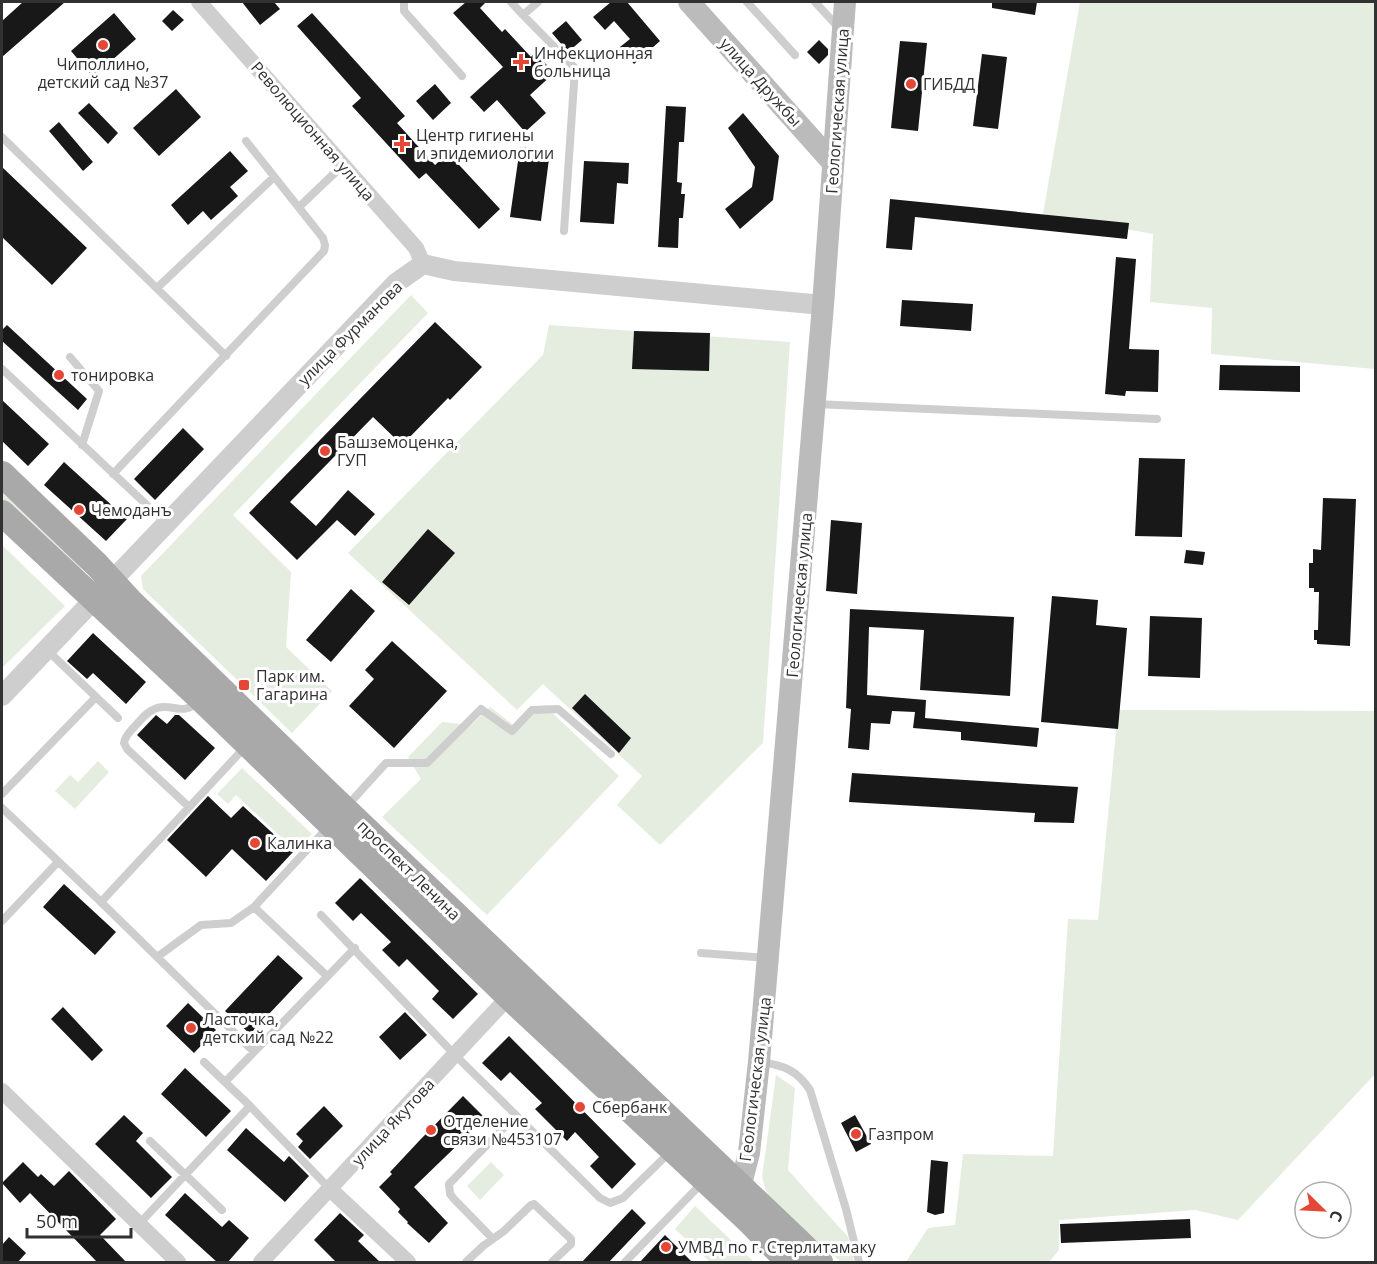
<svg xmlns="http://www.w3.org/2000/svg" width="1377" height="1264" font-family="'Open Sans',sans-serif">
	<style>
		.green { fill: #e4eddf }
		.building { fill: #181818 }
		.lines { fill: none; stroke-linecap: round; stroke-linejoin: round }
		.service { stroke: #cecece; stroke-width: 8 }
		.minor { stroke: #cecece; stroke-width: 16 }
		.tertiary { stroke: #cecece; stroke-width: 20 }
		.secondary { stroke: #bbb; stroke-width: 22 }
		.primary { stroke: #a9a9a9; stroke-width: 26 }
		.poi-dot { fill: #e44736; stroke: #fff; stroke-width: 2 }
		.labels { text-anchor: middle; stroke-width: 6; stroke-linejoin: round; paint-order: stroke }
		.poi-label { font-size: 16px; fill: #313131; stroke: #fff; text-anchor: start }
		.street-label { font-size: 16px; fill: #313131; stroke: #fff }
	</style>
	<rect width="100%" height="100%" fill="#fff"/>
	<path class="green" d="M1080,2H1375V369L1211,354L1212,308L1150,302L1153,234L1043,214Z
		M411,295L428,313L233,515L291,572L286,647L332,691L292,733L143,589L141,576Z
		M549,325L790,342L763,743L660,845L617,805L642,776L543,684L517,710L348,553L543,355Z
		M2,483L85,564L77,572L2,500Z
		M2,545L65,606L2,668Z
		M544,705L619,776L487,915L382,817L421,779L408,757L442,722L471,725L490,707L515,726Z
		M1118,710L1375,711V1074L1238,1220L1195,1210L1059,1220V1250L1049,1262H906L928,1228L955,1225L963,1154L1053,1156L1068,919L1098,920Z
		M98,761L109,772L75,809L55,791L70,775L78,782Z
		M242,768L312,834L296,851L236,795L228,804L217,794Z
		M776,1075L795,1088L788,1170L848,1237L854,1262H841L772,1201L766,1191L762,1177Z
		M491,1162L504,1175L480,1200L467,1186Z
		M695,1206L754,1262H710L675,1229Z"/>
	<path class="building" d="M23,2H65L2,57V21Z
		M242,2H274L280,9L260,25Z
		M466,2H486L480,8L502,32L505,29L531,57L535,52L554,73L530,95L546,113L525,132L497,100L484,112L470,97L503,67L453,13Z
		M611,2H627L660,41L634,64L620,47L630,39L614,21L605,30L593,17Z
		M992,2H1037L1035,15L992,8Z
		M173,10L184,20L172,31L162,21Z
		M114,13L136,39L93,77L71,51Z
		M312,13L405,116L397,123L435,165L448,153L500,209L479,229L426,173L419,179L352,106L361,98L297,26Z
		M566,21L582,40L568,52L552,33Z
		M819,40L828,49V55L819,64L807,52Z
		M900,41L927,43L918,131L891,128Z
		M982,54L1007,57L998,129L973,126Z
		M435,84L451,103L433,120L416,101Z
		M176,89L201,117L159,156L133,128Z
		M89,103L118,133L108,144L78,113Z
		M666,106L686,107L684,142H679L677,182L682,183L681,194H685L683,218H679L678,248L658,247Z
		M743,113L779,156L773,200L740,229L725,209L752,187L755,167L728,128Z
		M59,122L93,162L83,171L49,131Z
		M520,147L550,151L541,221L510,217Z
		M230,151L248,171L230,187L238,196L211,220L203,211L188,225L171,205Z
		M584,161L629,163L628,184L617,183L614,224L580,222Z
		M2,167L87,248L52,285L2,237Z
		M890,199L1129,223L1127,239L915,217L912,250L886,248Z
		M1116,257L1136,259L1129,349L1159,350L1158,392L1126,391L1125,396L1105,394Z
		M902,300L973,304L971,331L900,326Z
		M435,322L482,367L450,400L448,398L402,445L373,417L290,502L316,526L348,490L375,514L355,536L337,520L297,560L249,513Z
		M7,325L87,399L78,410L2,341V330Z
		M634,331L710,333L709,371L632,369Z
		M1220,365L1300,366V392L1219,390Z
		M2,400L49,444L28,466L2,441Z
		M183,428L204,449L155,500L134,479Z
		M1139,458L1185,459L1182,537L1135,536Z
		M64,462L127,519L106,541L44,485Z
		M1323,498L1356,499L1350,646L1317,644V640H1314V630H1318L1319,592H1314V588H1309V563H1313V549L1321,550Z
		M831,520L862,523L857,594L826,591Z
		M428,529L455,553L409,605L382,582Z
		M1186,550L1205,552L1203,565L1184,563Z
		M351,589L375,611L331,662L306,640Z
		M1052,596L1098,600L1096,625L1127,628L1118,729L1041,722Z
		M850,609L1014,617L1010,696L920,690L924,630L869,627L867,695L926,700L925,718L1039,728L1037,747L961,740V732L913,728L915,712L892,711L890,724L871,723L869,750L848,748L851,709L846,708Z
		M1150,616L1202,618L1200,678L1148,676Z
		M93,633L146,682L126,704L93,673L87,679L67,661Z
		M392,641L447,691L394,748L349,706L374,679L365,670Z
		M585,694L631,738L619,753L572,708Z
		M156,715L167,724L175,715H179L215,748L185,780L137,735Z
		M852,773L1078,787L1074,823L1034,822L1035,813L849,802Z
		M208,796L231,818L243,806L293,852L266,881L232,849L206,877L167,840Z
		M360,878L478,994L453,1019L432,999L439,991L407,959L399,967L382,950L391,942L361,913L353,921L335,903Z
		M64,884L116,932L95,955L43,907Z
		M278,955L303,978L250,1034L225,1011Z
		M188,1003L216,1030L194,1053L166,1026Z
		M63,1007L103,1050L92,1061L51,1019Z
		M405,1012L427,1035L400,1060L379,1037Z
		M509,1036L636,1164L612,1189L590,1166L599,1157L575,1132L567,1141L535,1109L542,1103L510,1072L501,1081L482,1063Z
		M185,1068L231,1111L206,1137L161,1094Z
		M463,1096L484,1117L472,1129L473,1130L414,1187L448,1223L429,1243L407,1223L408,1222L398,1212L400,1209L379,1187L392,1174L390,1172L419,1141Z
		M324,1106L343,1126L310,1159L298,1147L303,1141L296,1134Z
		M124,1115L143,1133L136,1141L172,1177L151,1198L95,1144Z
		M855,1115L871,1144L856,1152L841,1123Z
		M246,1128L284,1162L289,1156L309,1176L285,1202L227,1150Z
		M931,1160L948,1162L944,1213L935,1215L927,1212Z
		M23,1162L38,1177L41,1174L54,1186L69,1171L116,1219L100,1235L127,1263H98L30,1193L20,1203L2,1183Z
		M185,1193L222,1227L229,1220L249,1238L227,1263H218L165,1215Z
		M632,1209L646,1223L608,1263H581Z
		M340,1213L364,1235L358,1241L381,1263H337L314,1240Z
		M1190,1219L1191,1238L1061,1243L1060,1224Z
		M665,1235L693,1263H639Z
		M9,1237L26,1253L17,1263H2V1245Z"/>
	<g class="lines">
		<path class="service" d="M404,2V11L462,76
			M511,2L523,15L538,2
			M747,2L795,55
			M815,2L839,28
			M523,15L575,68L564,231
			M2,137L226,356
			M299,207L343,165
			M157,288L274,177
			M70,357L99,391L82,445
			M2,369L166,523
			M815,404L1157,419
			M113,474L324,251L325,245L323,238L246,141
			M47,650L118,718
			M2,794L96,697
			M347,806L386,763H427L481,709L512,731L532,710L558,709L611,754
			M189,807L127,749L124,743C125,736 130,732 134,727C141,720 147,711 157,708C173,703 183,717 198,701
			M2,808L101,902L254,1052L355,948
			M101,902L246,746
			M254,907L327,976
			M321,915L455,1055L600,1198L610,1203L623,1198L670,1152
			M2,921L58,862
			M701,953L767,958
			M157,957L201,925L231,923L254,907L330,825
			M204,1062L250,1106L330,1189
			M760,1062C783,1065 797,1070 810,1090L846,1209L859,1262
			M225,1082L254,1052
			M150,1141L222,1210
			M139,1224L250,1106
			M493,1239L454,1199L450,1194L449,1184L516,1115
			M466,1262L483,1246L504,1231L531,1205L534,1204L571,1239V1244L552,1262
			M625,1262L704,1181"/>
		<path class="minor" d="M199,2L416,248L423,264
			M2,1091L178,1262
			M330,1189L408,1262
			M261,1262L515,990"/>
		<path class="tertiary" d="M2,696L396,283L423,264L454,271L823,305"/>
		<path class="secondary" d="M689,2L833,163
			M740,1188L749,1153L759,1062L823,305L845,2"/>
		<path class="primary" d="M2,474L97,565L130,601L331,796L820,1262
			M2,513L200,698L509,997L748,1220L789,1262"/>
	</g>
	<g class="poi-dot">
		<circle cx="103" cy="45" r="6"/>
		<path d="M518 53h6v6h6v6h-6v6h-6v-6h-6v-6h6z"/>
		<circle cx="911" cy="84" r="6"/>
		<path d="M399 135h6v6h6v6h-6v6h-6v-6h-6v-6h6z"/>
		<circle cx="59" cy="375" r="6"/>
		<circle cx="325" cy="451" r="6"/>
		<circle cx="79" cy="510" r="6"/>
		<rect x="238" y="679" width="12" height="12" rx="3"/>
		<circle cx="255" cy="843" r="6"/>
		<circle cx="191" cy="1028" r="6"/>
		<circle cx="580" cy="1107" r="6"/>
		<circle cx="431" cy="1130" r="6"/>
		<circle cx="856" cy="1134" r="6"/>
		<circle cx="666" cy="1247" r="6"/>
	</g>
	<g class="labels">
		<g class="poi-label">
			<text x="534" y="59">Инфекционная<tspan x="534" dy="18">больница</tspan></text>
			<text x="103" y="70" text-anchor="middle">Чиполлино,<tspan x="103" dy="18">детский сад №37</tspan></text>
			<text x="923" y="90">ГИБДД</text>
			<text x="416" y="141">Центр гигиены<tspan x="416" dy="18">и эпидемиологии</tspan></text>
			<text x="71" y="381">тонировка</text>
			<text x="337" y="448">Башземоценка,<tspan x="337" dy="18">ГУП</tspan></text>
			<text x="91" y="516">Чемоданъ</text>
			<text x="256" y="682">Парк им.<tspan x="256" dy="18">Гагарина</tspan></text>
			<text x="267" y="849">Калинка</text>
			<text x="203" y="1025">Ласточка,<tspan x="203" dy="18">детский сад №22</tspan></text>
			<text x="592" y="1113">Сбербанк</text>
			<text x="443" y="1127">Отделение<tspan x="443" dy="18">связи №453107</tspan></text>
			<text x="868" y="1140">Газпром</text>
			<text x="678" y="1253">УМВД по г. Стерлитамаку</text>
		</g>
		<g class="street-label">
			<text transform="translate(761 82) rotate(48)" y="6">улица Дружбы</text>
			<text transform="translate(837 111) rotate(-86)" y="6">Геологическая улица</text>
			<text transform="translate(313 131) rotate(49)" y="6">Революционная улица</text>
			<text transform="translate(350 333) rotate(-45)" y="6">улица Фурманова</text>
			<text transform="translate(799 595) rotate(-85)" y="6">Геологическая улица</text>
			<text transform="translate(409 870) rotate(44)" y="6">проспект Ленина</text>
			<text transform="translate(755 1079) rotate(-83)" y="6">Геологическая улица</text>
			<text transform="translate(393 1122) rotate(-47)" y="6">улица Якутова</text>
		</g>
	</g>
	<rect width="1377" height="1264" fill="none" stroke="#313131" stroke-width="6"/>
	<g transform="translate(1323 1210) rotate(114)"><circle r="28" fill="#ffffff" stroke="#adadad" stroke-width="1.5"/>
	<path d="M0-4.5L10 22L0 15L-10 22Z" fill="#e44736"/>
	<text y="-9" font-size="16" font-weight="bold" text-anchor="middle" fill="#313131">С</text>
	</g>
	<path d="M27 1228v9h104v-9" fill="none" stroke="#313131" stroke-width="3"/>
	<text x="36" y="1228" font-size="18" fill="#313131" stroke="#ffffff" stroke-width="4.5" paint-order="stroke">50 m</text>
</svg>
